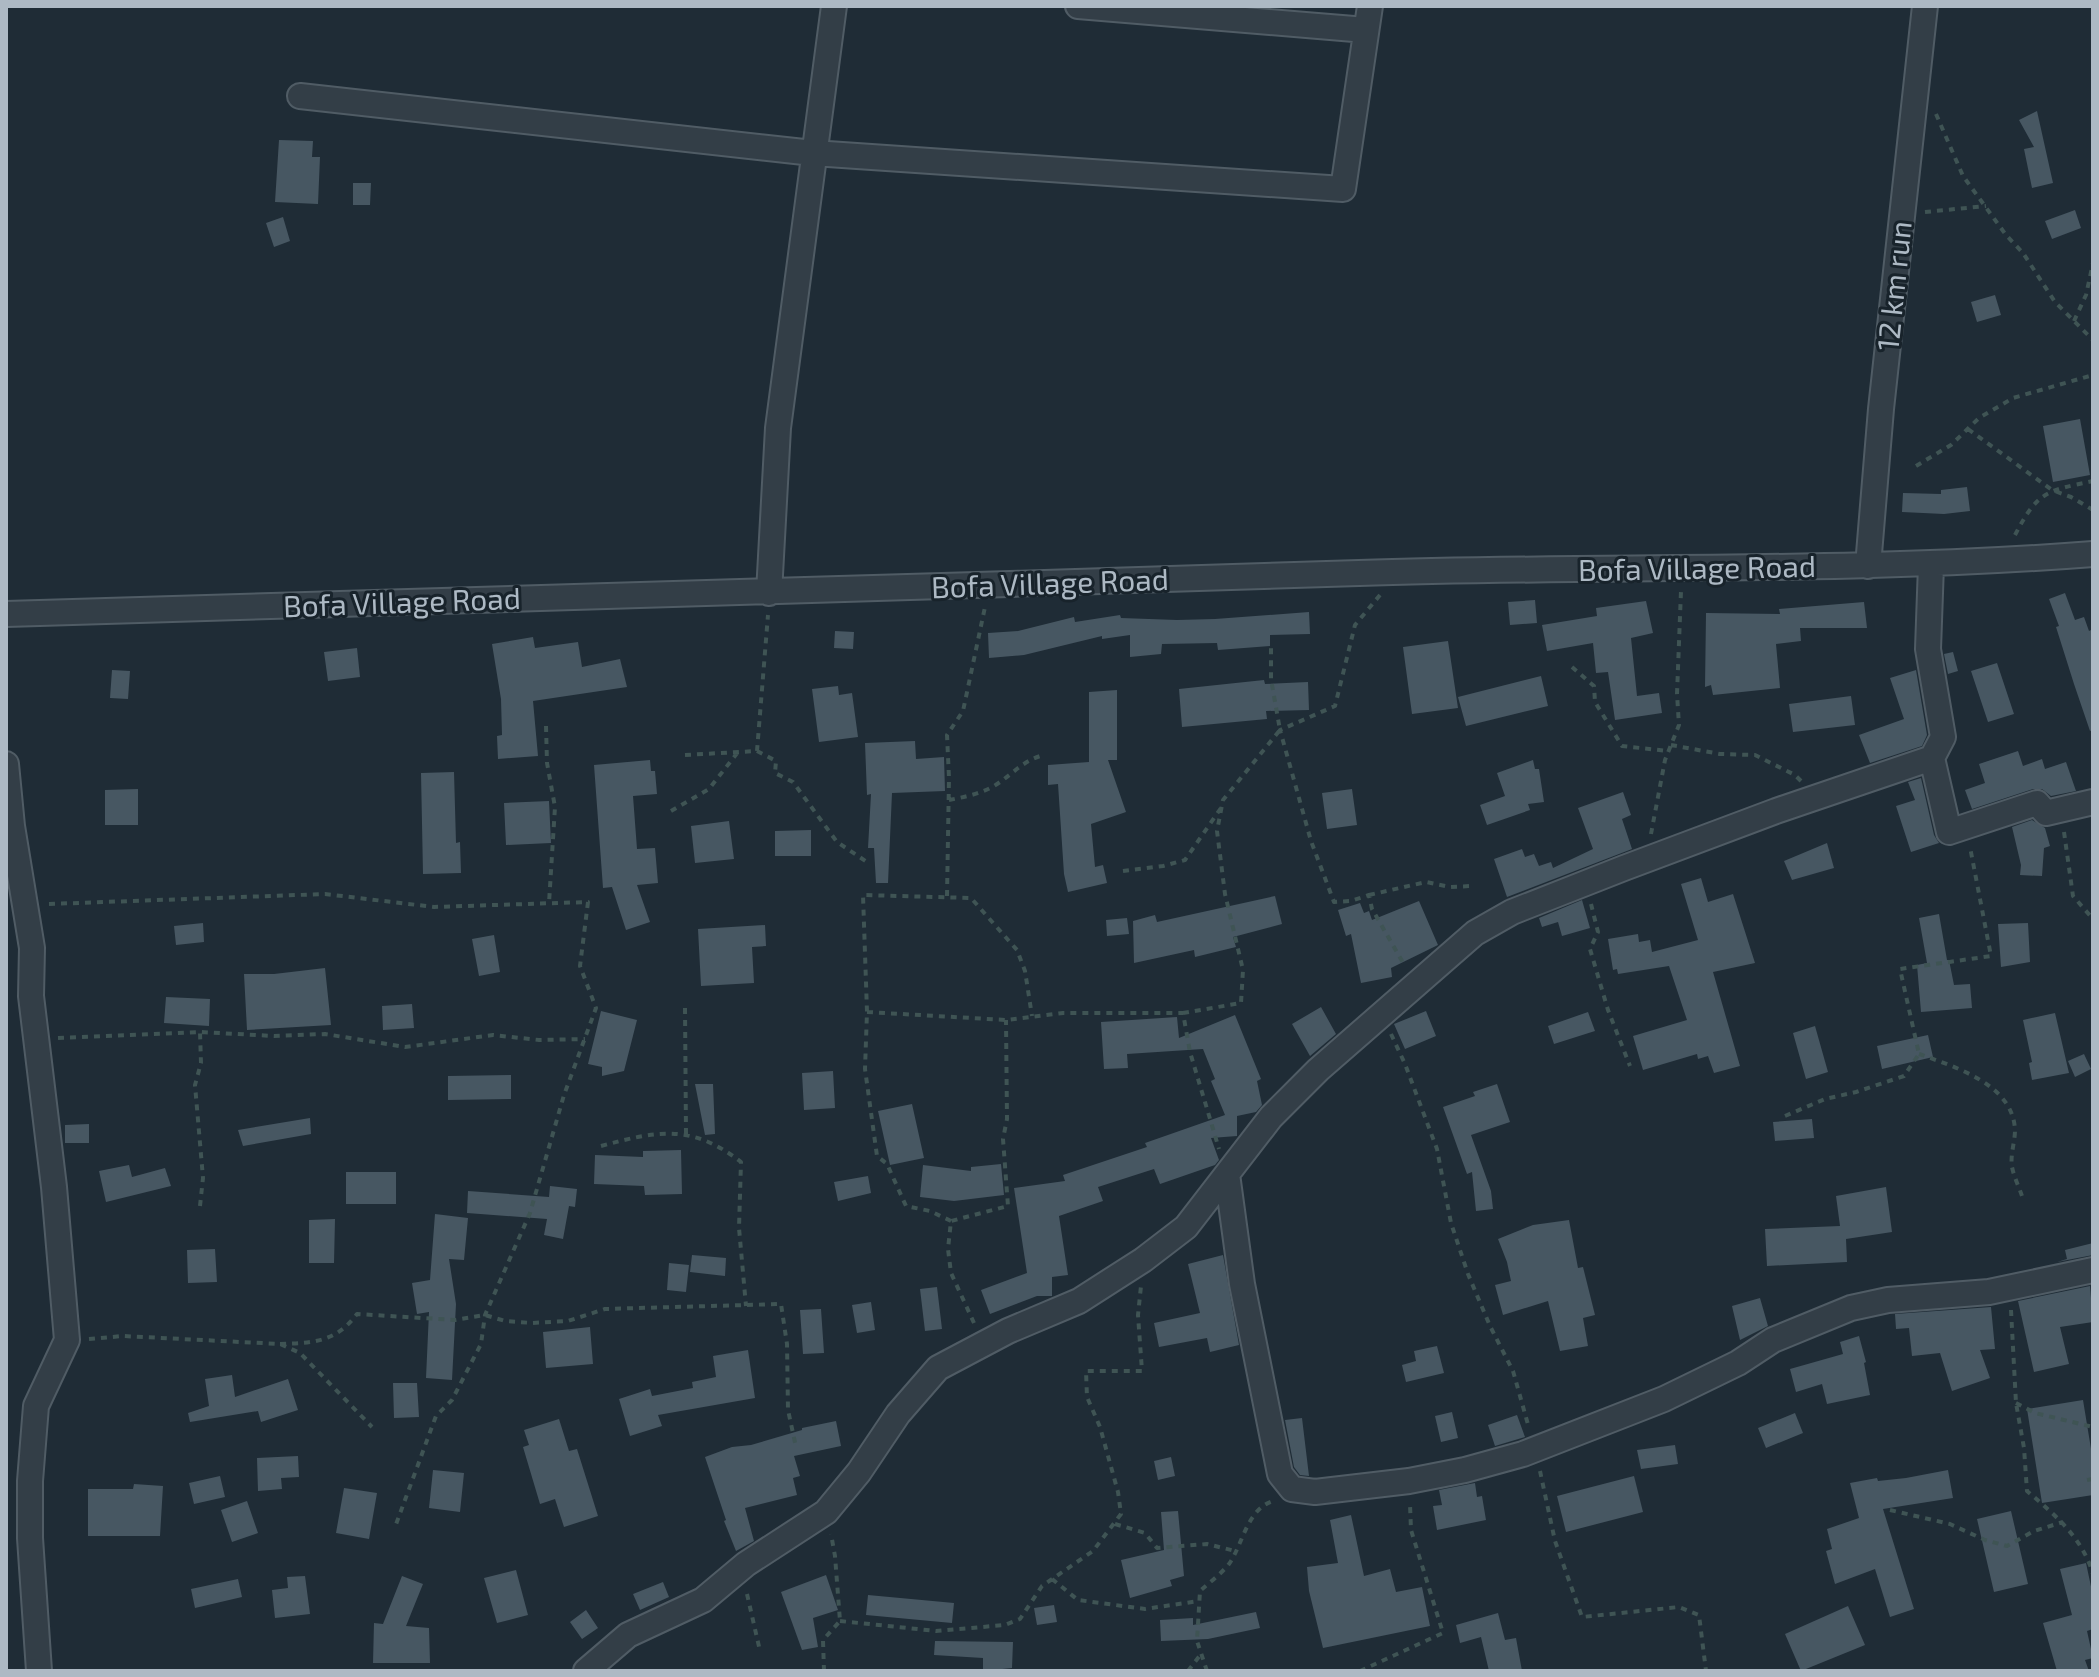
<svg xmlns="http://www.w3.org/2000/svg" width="2099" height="1677" font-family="'Exo 2',sans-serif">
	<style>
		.building { fill: #475762 }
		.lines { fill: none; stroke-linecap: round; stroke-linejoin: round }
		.street-casing { stroke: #505c65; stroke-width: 28 }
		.path { stroke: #3f5454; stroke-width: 4; stroke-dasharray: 6 6; stroke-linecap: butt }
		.street { stroke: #333e47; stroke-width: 24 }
		.labels { text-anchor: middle; stroke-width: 6; stroke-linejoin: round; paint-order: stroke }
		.street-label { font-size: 30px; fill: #adb9c4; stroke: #18232b }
	</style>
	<rect width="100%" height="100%" fill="#1f2c36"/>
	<path class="building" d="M2037,111L2053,183L2032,188L2024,149L2034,147L2019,120Z
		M279,140L313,141L312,157H320L318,204L275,202Z
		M353,183H371L370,205H353Z
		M2075,210L2081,228L2052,239L2045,221Z
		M283,217L290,241L274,247L266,223Z
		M1995,295L2001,315L1977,322L1971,302Z
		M2080,419L2090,475L2053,482L2043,426Z
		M1967,487L1970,511L1944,514L1902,512L1903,493L1941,494V490Z
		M2065,593L2075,620L2084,617L2089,631L2093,629V730L2090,731L2074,684L2056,627L2059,626L2049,599Z
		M1535,600L1537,623L1510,625L1508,602Z
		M1646,601L1653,633L1631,638L1637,696L1659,693L1662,713L1615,720L1608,672L1596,673L1593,643L1547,651L1542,625L1597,616L1596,608Z
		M1864,602L1867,628H1800L1801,641L1776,644L1780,688L1713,695L1711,685L1705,687L1706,613L1780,614L1779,609Z
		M1309,612L1310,634L1270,635V646L1218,650L1217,643L1162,644L1161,654L1130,657V635L1102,639V636L1024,655L989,658L988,633L1018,631L1074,617L1075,622L1120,615L1121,618L1177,620L1215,619Z
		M835,631L854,632L853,649L834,648Z
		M533,637L535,648L578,642L582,667L620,659L627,687L533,701L538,756L498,759L497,736L502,735L501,699L492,644Z
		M1448,641L1458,708L1412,714L1403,647Z
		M357,648L360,677L328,681L324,652Z
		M1953,652L1958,671L1948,674L1944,654Z
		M1997,663L2014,714L1988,722L1971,671Z
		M112,670L130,671L128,699L110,698Z
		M1916,670L1927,735L1922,746L1870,763L1859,735L1904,719L1890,678Z
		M1541,676L1548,706L1466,726L1458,697Z
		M1264,680L1265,684L1308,682L1309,710L1266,711L1267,719L1182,727L1179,689Z
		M838,686L839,695L852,693L858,737L819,742L812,689Z
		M1117,690V760H1108L1126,812L1091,824L1095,867L1103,865L1107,883L1068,892L1064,874L1058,784L1048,785V765L1089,762V692Z
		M1851,696L1855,725L1793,732L1789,704Z
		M915,741L916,759L944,757L945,791L892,793L888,883H876L874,848H868L871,794L867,795L865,743Z
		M2018,751L2023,766L2042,759L2045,769L2066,762L2076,791L2051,796L2042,789H2033L1972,809L1965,790L1985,783L1979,764Z
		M650,760L651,771H655L657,794L633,796L637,849L655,848L658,883L637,885L650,922L626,930L612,887L603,888L594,765Z
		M1533,760L1535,769H1539L1544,802L1528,804L1530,810L1487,825L1480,805L1505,796L1497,773Z
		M454,772L456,843L460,842L461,873L423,874L421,773Z
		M1921,778L1934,835L1939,843L1911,852L1896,806L1915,800L1908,782Z
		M138,789V825H105V790Z
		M1352,789L1357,825L1327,829L1322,793Z
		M1623,792L1631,815L1622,819L1632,849L1507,897L1494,859L1522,849L1525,857L1534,854L1539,866L1551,862L1553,868L1593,849L1578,808Z
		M549,801L551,843L506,845L504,803Z
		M2032,820L2045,828L2050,846L2044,848L2042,876L2020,875L2021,865L2012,827Z
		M729,821L734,859L695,863L691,826Z
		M811,830V856H775V831Z
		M1827,843L1834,868L1792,880L1784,861Z
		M1701,878L1708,902L1733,894L1755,963L1713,972L1740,1066L1714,1073L1708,1056L1698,1059L1697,1054L1643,1070L1633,1036L1687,1020L1669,966L1618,974L1617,969L1613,970L1608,939L1638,934L1639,942L1650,940L1652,952L1698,940L1681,884Z
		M1275,896L1282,924L1233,937L1236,947L1195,957L1194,950L1134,963L1133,921L1155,915L1157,922Z
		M1582,900L1590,928L1562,936L1558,922L1542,927L1539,918Z
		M1419,901L1438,945L1391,968L1392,977L1361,983L1351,934L1346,936L1338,910L1360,903L1364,913L1369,911L1372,920Z
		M1939,914L1947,960H1949L1954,985L1970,984L1972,1008L1921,1012L1917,965L1927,963L1919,918Z
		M1127,918L1129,934L1107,936L1106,920Z
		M203,923L204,942L176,945L174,926Z
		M2028,923L2030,962L2001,967L1998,924Z
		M765,925L766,946L752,947L754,983L701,986L698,929Z
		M494,935L500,972L479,976L472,939Z
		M325,968L331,1025L247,1030L244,974H274Z
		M166,997L210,999L209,1026L164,1023Z
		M412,1004L414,1028L383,1030L382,1006Z
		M1321,1007L1336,1034L1310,1056L1292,1024Z
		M601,1011L637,1020L624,1071L602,1076V1067L588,1064Z
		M1426,1011L1436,1036L1405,1049L1394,1024Z
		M1588,1012L1595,1031L1554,1044L1548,1026Z
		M2055,1013L2069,1073L2032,1080L2029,1063L2032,1062L2023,1020Z
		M1235,1015L1261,1079L1257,1081L1262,1105L1256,1112L1237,1116V1136L1211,1138L1219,1160L1215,1165L1160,1184L1154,1169L1098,1187L1103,1201L1059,1216L1068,1275L1052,1277V1296H1037L990,1314L981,1290L1027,1273L1014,1188L1065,1181L1063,1175L1147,1147L1145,1143L1225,1115L1211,1081L1215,1079L1203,1049L1127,1054L1128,1068L1104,1069L1101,1022L1177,1017L1179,1038Z
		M1815,1026L1828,1072L1806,1079L1793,1033Z
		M1928,1035L1933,1057L1882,1069L1877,1046Z
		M2084,1054L2091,1069L2075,1077L2068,1061Z
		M833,1071L835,1108L804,1110L802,1073Z
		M511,1075V1099L448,1100V1076Z
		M695,1084H713L715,1134L705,1135Z
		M1497,1084L1510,1122L1471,1135L1491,1191L1493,1209L1476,1211L1472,1172L1467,1174L1443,1107L1475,1096L1473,1092Z
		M912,1104L924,1158L890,1165L878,1111Z
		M310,1118L311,1134L243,1146L238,1130Z
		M1812,1119L1814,1138L1775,1141L1773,1122Z
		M89,1124V1143H65V1125Z
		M681,1150L682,1194L645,1195L644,1186L594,1184L595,1155L643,1157V1151Z
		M1001,1164L1004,1195L954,1201L920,1197L923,1165L971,1171V1167Z
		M129,1165L132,1177L165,1168L171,1186L106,1202L99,1171Z
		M346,1172H396V1204H346Z
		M868,1176L871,1193L838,1201L834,1182Z
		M550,1186L577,1189L575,1207L569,1206L563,1239L544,1235L547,1219L467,1213L468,1191L549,1197Z
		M1886,1187L1892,1232L1846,1239L1847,1262L1767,1266L1765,1229L1840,1226L1836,1196Z
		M435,1214L468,1218L464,1260L449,1259L456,1304L452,1380L426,1378L429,1312L417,1314L412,1283L430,1280Z
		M335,1219L334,1263H309V1220Z
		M1569,1220L1578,1268L1583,1267L1595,1315L1583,1318L1588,1346L1560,1351L1548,1301L1503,1315L1495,1285L1511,1281L1507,1262L1498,1239L1533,1225Z
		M2093,1243V1255L2057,1262L2067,1259L2065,1250Z
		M215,1249L217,1282L188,1283L187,1250Z
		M692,1255L726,1258L725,1276L690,1272Z
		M1223,1255L1239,1345L1210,1352L1207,1338L1159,1347L1154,1323L1200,1313L1188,1264Z
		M669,1263L689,1265L686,1292L667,1290Z
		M2090,1286L2093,1322L2060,1327L2069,1364L2034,1372L2018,1301Z
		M937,1287L942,1329L925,1331L920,1289Z
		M1760,1298L1768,1326L1740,1340L1732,1306Z
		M871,1302L875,1330L857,1333L852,1305Z
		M1991,1307L1995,1349L1980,1350L1990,1378L1952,1391L1940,1353L1912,1356L1909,1328L1896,1329L1895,1314Z
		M821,1309L824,1353L803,1354L800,1310Z
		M590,1327L593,1364L546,1368L543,1332Z
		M1859,1336L1866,1362L1864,1363L1870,1395L1827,1404L1822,1384L1796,1392L1790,1369L1843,1354L1840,1342Z
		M1437,1346L1444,1373L1406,1382L1402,1365L1416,1361L1414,1351Z
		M748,1350L755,1398L658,1415L662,1426L630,1436L619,1399L650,1389L652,1396L693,1388L692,1382L716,1377L713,1356Z
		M232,1375L235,1397L288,1379L298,1410L261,1422L258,1411L190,1422L188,1413L209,1406L205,1379Z
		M393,1383H417L419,1417L394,1418Z
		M2083,1400L2093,1461V1495L2042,1503L2027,1409Z
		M1452,1412L1458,1438L1441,1442L1435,1416Z
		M1795,1413L1803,1433L1766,1448L1758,1428Z
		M1517,1415L1525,1437L1495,1446L1488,1425Z
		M1302,1418L1309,1476L1300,1475L1294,1467L1285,1420Z
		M559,1419L569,1451L577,1449L598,1516L564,1527L555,1499L540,1504L523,1447L529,1445L524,1430Z
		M836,1421L841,1446L794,1456L800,1476L793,1478L797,1495L745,1508L754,1541L736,1551L724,1521L726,1520L705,1457L732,1447L751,1445L802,1430V1428Z
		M1675,1445L1678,1464L1641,1469L1637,1450Z
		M298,1456L299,1477L281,1478L282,1489L258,1491L257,1458Z
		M1171,1457L1175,1476L1158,1480L1154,1461Z
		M433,1470L464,1473L460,1512L429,1508Z
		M1948,1470L1953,1498L1883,1509L1914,1609L1890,1617L1875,1569L1835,1584L1826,1551L1832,1549L1827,1529L1859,1518L1850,1483L1877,1478L1878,1481L1906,1478Z
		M220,1476L225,1497L194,1504L189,1483Z
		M1634,1476L1643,1512L1566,1532L1557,1496Z
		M1475,1483L1477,1497L1482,1496L1486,1520L1437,1530L1433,1506L1442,1505L1439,1490Z
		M134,1484L163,1486L160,1536H88V1489H133Z
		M344,1488L377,1493L369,1539L336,1533Z
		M247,1501L258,1533L232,1542L221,1510Z
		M1178,1511L1184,1576L1170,1580L1172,1586L1130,1598L1121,1560L1164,1550L1161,1512Z
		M2011,1511L2028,1584L1994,1592L1977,1519Z
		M1351,1515L1364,1576L1390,1569L1396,1592L1422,1587L1430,1626L1323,1648L1309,1591L1307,1567L1338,1563L1330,1520Z
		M2086,1563L2093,1596V1629L2087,1631L2093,1658L2085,1660L2089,1671H2057L2043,1623L2072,1615L2060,1569Z
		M516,1570L528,1615L497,1623L484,1578Z
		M826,1575L838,1610L813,1618L818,1647L802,1650L781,1592Z
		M305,1576L310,1614L275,1618L272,1590L288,1588L287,1577Z
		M402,1576L423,1584L406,1626L429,1628L430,1663H373L374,1623L383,1624Z
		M238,1579L242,1597L195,1608L191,1589Z
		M663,1582L669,1597L640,1610L633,1594Z
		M868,1595L954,1603L952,1623L866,1615Z
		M1054,1605L1057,1622L1037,1625L1034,1608Z
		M1848,1606L1865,1645L1801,1671L1785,1634Z
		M586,1610L598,1628L582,1639L570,1622Z
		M1256,1612L1260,1628L1208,1639L1161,1641L1160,1620L1193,1618V1625Z
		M1498,1613L1505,1640L1516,1638L1522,1671H1489L1481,1637L1460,1643L1456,1625Z
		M935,1641L1013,1642L1012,1668L983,1671V1658L934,1655Z"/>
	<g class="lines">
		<g class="street-casing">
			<path id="street" d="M1078,6L1366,30
				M300,96L813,153L1343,189L1370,6
				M1931,565L1928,649L1943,737L1932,758L1949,832L2037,803L2046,813L2093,802
				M1868,566L1881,409L1925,6
				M769,593L778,428L834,6
				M6,614C457,602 908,587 1359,573C1604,565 1849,573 2093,554
				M6,764L12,826L32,948L31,996L54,1187L67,1340L36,1406L30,1481V1538L39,1671
				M1227,1174L1242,1284L1280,1474L1292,1489L1315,1492L1409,1481L1465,1470L1523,1454L1664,1399L1738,1363L1773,1340L1851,1308L1888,1300L1989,1292L2093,1270
				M586,1671L628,1635L703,1600L746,1564L826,1512L859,1472L898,1414L938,1368L1008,1331L1079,1301L1143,1260L1186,1227L1271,1117L1318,1070L1475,933L1512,912L1624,868L1776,811L1932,758"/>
		</g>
		<path class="path" d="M1936,114L1963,176L2006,235L2023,253L2055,302L2093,340
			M1925,212L1986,206
			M2074,321L2086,295L2093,263
			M1968,429L2052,490L2071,497L2093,510
			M1916,466L1951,445L1979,418L2013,398L2093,375
			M2015,535C2038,491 2046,491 2093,481
			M1380,595L1355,625L1335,706L1280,730L1311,841L1334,902L1351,901L1369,895L1372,909L1405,966
			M1572,667L1594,686L1595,702L1622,746L1668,751
			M546,726L547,763L555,807L549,903
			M1671,745L1720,754L1755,755L1795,775L1801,781
			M757,751L776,761L775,773L793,782L837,842L867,862
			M685,755L757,751L768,615
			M949,800C964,797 980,794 994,786C1012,775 1023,760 1044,755
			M671,811L709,789L738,752
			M2064,832L2073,896L2093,919
			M1651,834L1665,760L1679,725L1677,694L1681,591
			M1123,871L1163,866L1185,860L1221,808
			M1369,895L1426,882L1450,887L1471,886
			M947,896L949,778L947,735L963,711L985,607
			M49,904L325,894L434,907L588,902L580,966L596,1008L564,1095L530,1213L485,1315L481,1344L452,1400L436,1416L395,1527
			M1591,904L1598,932L1590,949L1608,1010L1630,1066
			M685,1008L686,1135
			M867,1012L1006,1020L1063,1013H1183L1190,1052L1219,1149
			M1183,1013L1241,1003L1243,970L1225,894L1217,831L1223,800L1280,730L1271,679V646
			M1391,1034L1405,1064L1437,1149L1451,1223L1468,1274L1490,1326L1513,1371L1529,1428
			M58,1038L200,1032L274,1036L325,1034L405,1047L493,1035L539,1040L585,1039
			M1919,1054C1955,1067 2013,1084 2015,1130C2015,1142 2010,1155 2012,1167C2014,1177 2019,1187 2022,1196
			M1785,1116L1825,1099L1856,1092L1904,1076L1919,1054L1900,969L1991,956L1970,847
			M601,1146C657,1131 691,1123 741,1162L739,1228L746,1306
			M200,1206L203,1178L195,1085L201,1063L200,1032
			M951,1221L930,1211L906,1206L887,1164L877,1156L865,1069L867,1012L863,895L971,898L1017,950L1025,971L1032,1016
			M2011,1310L2016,1403L2024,1448L2027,1491C2055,1515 2082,1537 2093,1574
			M974,1323L951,1273L948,1249L951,1221L1008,1206L1003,1139L1007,1119L1006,1020
			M89,1339L123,1336L280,1344L300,1353L372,1427
			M280,1344C314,1343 336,1342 357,1314L455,1320L485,1315L505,1321L532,1323L568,1321L605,1309L781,1304L787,1344L788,1410L796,1447
			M2016,1403L2035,1413L2093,1427
			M1540,1471L1555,1541L1582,1617L1679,1607L1699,1615L1706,1671
			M2087,1480L2093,1479
			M1890,1510L1950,1524L1985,1540L2007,1546L2034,1531L2063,1522
			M1115,1524L1145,1533L1157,1548L1207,1544L1235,1551
			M1052,1579L1078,1600L1145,1609L1199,1601
			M747,1594L760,1651
			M840,1621L936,1631L1005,1625L1020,1619L1042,1586L1093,1551L1121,1514L1118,1492L1100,1427L1087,1397L1086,1371H1142L1138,1315L1141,1286
			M824,1671L823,1640L840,1621L835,1556L831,1534
			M1188,1671L1201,1654
			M1207,1671L1197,1641L1200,1591C1209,1583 1221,1574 1229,1564C1243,1544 1247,1509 1273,1501
			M1360,1671L1443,1633L1411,1530L1410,1504"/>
		<use href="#street" class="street"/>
	</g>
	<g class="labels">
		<g class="street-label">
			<text transform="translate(1895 286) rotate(-84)" y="10">12 km run</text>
			<text transform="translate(1697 569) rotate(-1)" y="10">Bofa Village Road</text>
			<text transform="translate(1050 584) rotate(-2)" y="10">Bofa Village Road</text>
			<text transform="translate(402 603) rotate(-2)" y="10">Bofa Village Road</text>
		</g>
	</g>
	<rect width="2099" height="1677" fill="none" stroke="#adb9c4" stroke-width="16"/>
</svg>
